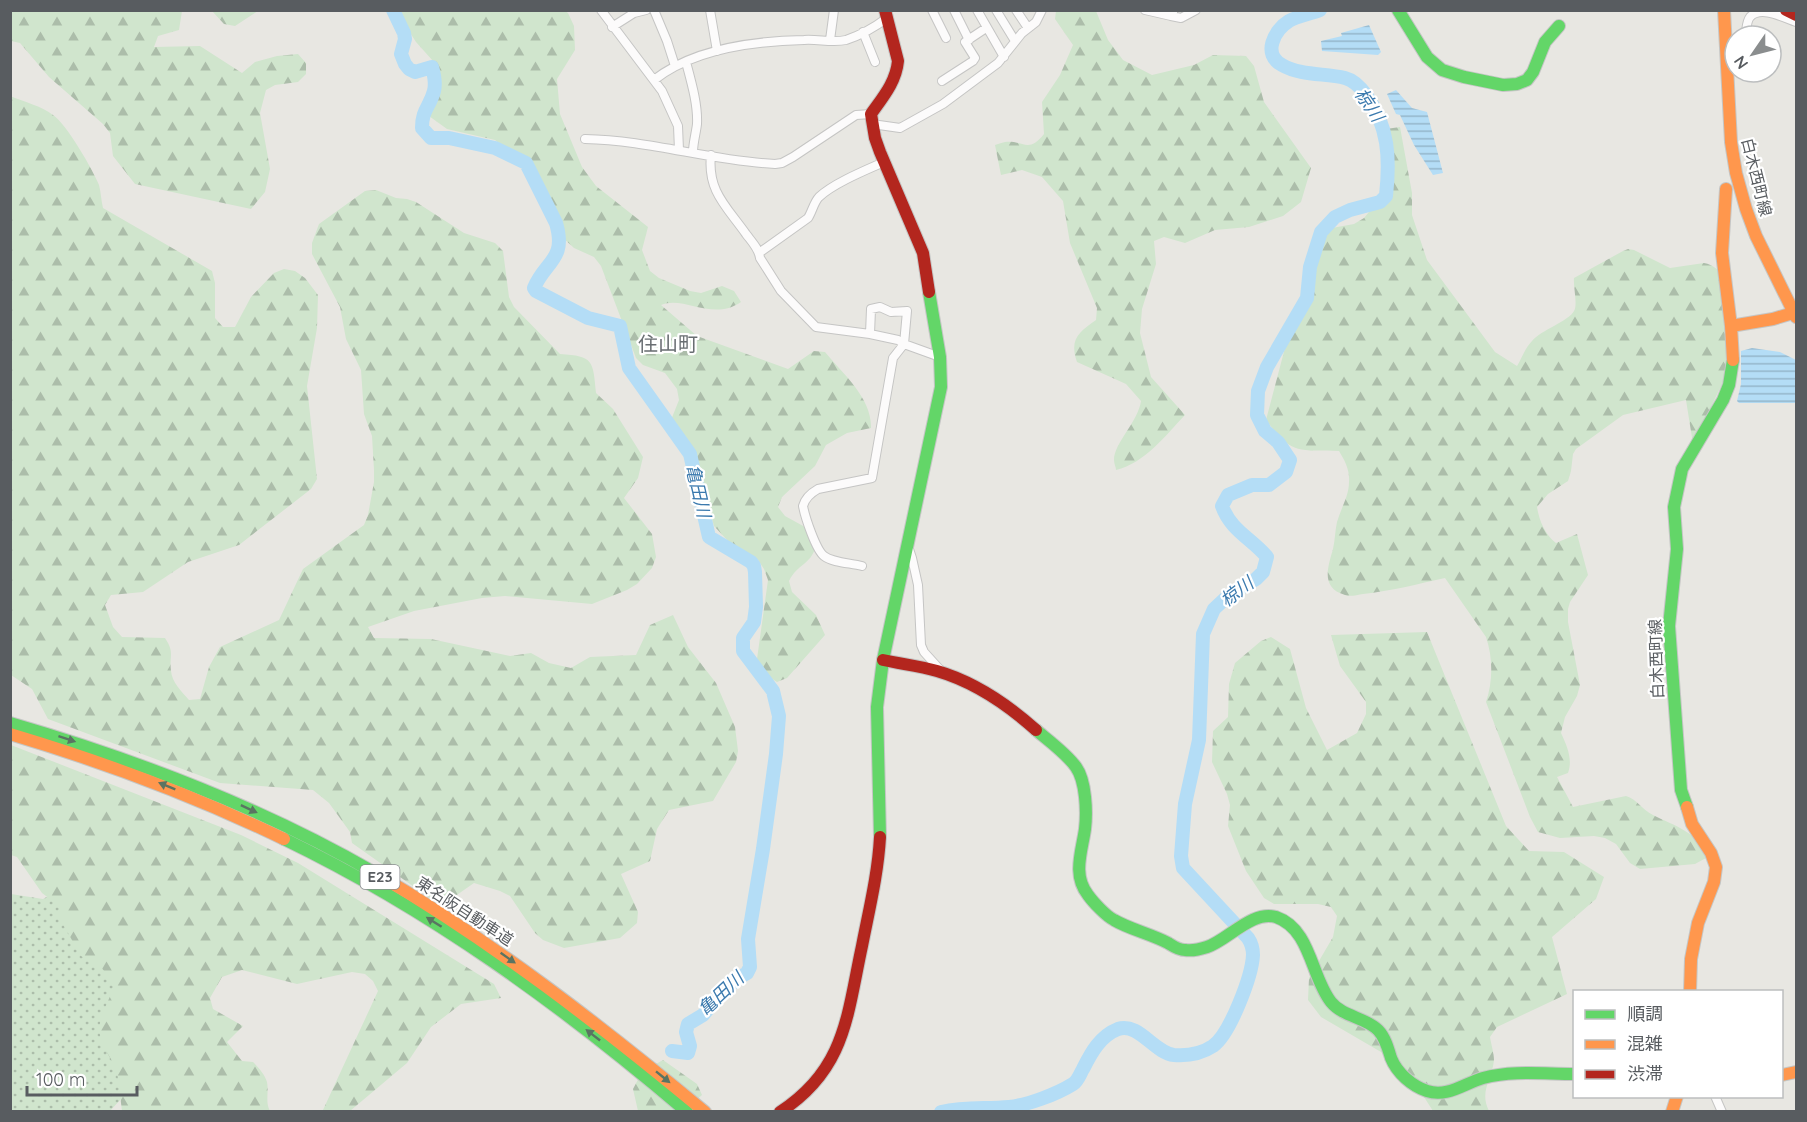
<svg xmlns="http://www.w3.org/2000/svg" width="1807" height="1122" font-family="Quicksand,'Noto Sans JP',sans-serif">
	<style>
		.grass { fill: url(#grass-dots) }
		.forest { fill: url(#forest-firs) }
		.water { fill: url(#water-rules) }
		.lines { fill: none; stroke-linecap: round; stroke-linejoin: round }
		.river { stroke: #b4ddf6; stroke-width: 14 }
		.street-casing { stroke: #c5c5c4; stroke-width: 10 }
		.fast-casing { stroke: #c5c6c5; stroke-width: 14 }
		.slow-casing { stroke: #c5c6c5; stroke-width: 14 }
		.jam-casing { stroke: #c5c6c5; stroke-width: 14 }
		.street { stroke: #fcfbfb; stroke-width: 8 }
		.fast { stroke: #63d668; stroke-width: 12 }
		.slow { stroke: #ff974d; stroke-width: 12 }
		.jam { stroke: #b3261e; stroke-width: 12 }
		.oneway { fill: #5a7462 }
		.labels { text-anchor: middle; stroke-width: 4.5; stroke-linejoin: round; paint-order: stroke }
		.shield { fill: #fff; stroke: #8a8d90; stroke-width: 1.5 }
		.shield-label { font-size: 15px; font-weight: bold; fill: #585c60 }
		.street-label { font-size: 16px; fill: #585c60; stroke: #fff }
		.water-label { font-size: 18px; font-style: italic; fill: #3b7aae; stroke: #fff }
		.quarter-label { font-size: 20px; fill: #696e72; stroke: #fff }
	</style>
	<defs>
		<pattern id="grass-dots" width="8" height="8" patternUnits="userSpaceOnUse" patternTransform="scale(1.5)"><rect width="8" height="8" fill="#d0e5cd"/><path d="M2 2h.1M6 6h.1" fill="none" stroke="#acbdaa" stroke-width="1.8" stroke-linecap="round"/></pattern>
		<pattern id="forest-firs" width="22" height="20" patternUnits="userSpaceOnUse" patternTransform="scale(1.5)"><rect width="22" height="20" fill="#d0e5cd"/><path d="M5 1l3.5 6h-7zM16 11l3.5 6h-7z" fill="#acbdaa"/></pattern>
		<pattern id="water-rules" width="6" height="5" patternUnits="userSpaceOnUse" patternTransform="scale(1.5)"><rect width="6" height="5" fill="#b4ddf6"/><path d="M0 2.5h6" fill="none" stroke="#95b6cb"/></pattern>
	</defs>
	<rect width="100%" height="100%" fill="#e8e7e2"/>
	<path class="grass" d="M57,891L121,982V1099L110,1111L11,1112V894L43,899Z"/>
	<path class="forest" d="M11,10L182,11L179,30L158,36L154,47L200,46L242,73L255,62L277,56L298,54L306,63V74L298,82L275,85L266,90L260,113L270,169L265,192L251,209L135,184L113,156L110,133L103,124L49,77L20,43L11,41Z
		M564,10L568,13L574,26L575,50L557,79L560,114L582,167L596,186L648,227L642,250L650,271L659,278L690,291L701,293L722,286L734,291L741,302C712,322 684,295 661,305L697,336L788,369L814,351L825,352C843,374 872,398 871,428L847,433L826,445L815,466L782,497L778,507L785,516L805,527L816,546C810,566 798,563 789,581L792,592L816,615L825,635L787,678L777,682L760,671L757,659L768,580L764,569L758,560L728,541L714,526L692,449L671,420L679,400L677,389L665,373L643,365L636,358L601,266L594,257L574,248L562,237L558,214L528,167L495,140L447,129L429,116L426,105L433,61L416,42L396,11Z
		M212,11H258L235,26L224,24Z
		M1056,11H1096L1108,40L1123,60L1152,75L1194,65L1213,55L1246,56L1254,66L1264,102L1311,168L1301,202L1283,216L1249,227L1215,230L1185,243L1164,237L1154,241L1156,264L1142,309L1140,333L1151,377L1185,415C1165,436 1145,463 1116,470C1116,467 1114,464 1114,460C1114,443 1138,422 1141,401L1126,384L1077,362C1069,339 1079,332 1096,320L1097,308L1070,243L1063,201L1042,177L1022,170L1001,175L995,145C998,144 1001,143 1005,142C1024,140 1028,154 1044,134L1042,102L1060,75L1073,45L1055,19Z
		M10,96C25,102 41,106 53,115C66,123 93,170 99,185C101,192 101,200 103,208L212,271L215,283V318L223,327H235L251,297L274,273L284,269L295,271L305,278L318,295L317,328L307,386L317,479L311,489L239,545L188,562L143,592L111,595L105,605L113,627L122,637L165,638C175,653 169,655 171,671C172,682 181,691 189,700L200,699L209,667L220,647L279,620L303,569L364,525L368,515L374,482V470L372,436L364,414L361,370L346,339L340,307L312,254V243L319,224L365,191L376,190L396,198L407,199L416,202L464,233L495,243L503,251L509,297L514,307L560,354C594,356 593,361 596,393L613,409L643,457L638,478L624,498L652,534L656,557L652,568L637,584L627,590L592,604L505,596L482,598L414,611L368,627L374,638L431,639L510,656L531,653L549,663L571,668L590,657L636,655L650,625L673,615L688,647L716,683L735,727L738,751L736,762L713,801L669,810L657,829L650,861L621,874L638,912L637,923L620,938L564,948L543,940L535,933L510,896L500,891L474,883L441,906L352,843L350,832L329,803L313,790L220,783L48,719L32,689L11,675Z
		M1400,127L1412,193V215L1427,260L1495,352L1517,366C1522,358 1525,348 1532,341C1541,330 1569,321 1574,311C1578,304 1573,287 1574,278L1623,251L1628,249L1634,250L1670,268L1704,263C1714,265 1717,269 1723,276L1729,361L1725,378L1693,444L1686,400L1623,415L1576,449L1573,454L1571,471L1568,481L1548,494L1537,507C1539,520 1545,535 1556,543L1577,534L1588,575L1570,602L1568,609V622L1580,685L1577,696L1565,717L1561,733C1567,746 1573,759 1568,773L1557,777L1573,807L1626,796C1637,799 1642,810 1653,815C1674,826 1700,832 1706,858L1695,864L1640,869L1630,863L1616,844L1605,838L1594,836L1560,838L1538,832L1530,817L1486,702C1493,681 1493,658 1486,637L1445,578C1418,584 1391,591 1363,594C1357,595 1350,597 1345,595C1320,588 1328,567 1333,549C1335,540 1335,531 1337,522C1341,508 1349,496 1349,482C1350,470 1345,461 1339,451C1297,450 1292,455 1266,420L1286,344L1296,323L1311,278L1317,243L1332,228L1354,224L1364,218L1378,201L1388,157L1386,129Z
		M1427,632L1506,826L1529,851L1564,852L1604,877L1596,899L1552,937L1567,994L1497,1027L1490,1037C1491,1044 1494,1053 1494,1060C1492,1080 1479,1091 1489,1111H1433L1415,1083L1381,1052L1321,1017L1308,1000L1309,978L1333,937L1337,916L1331,907L1318,904H1274L1264,898L1246,871L1228,826L1230,805L1227,794L1212,762L1213,731L1228,717L1229,684L1235,663L1261,641L1271,637L1290,649L1306,708L1327,750L1357,733L1366,714V702L1340,666L1331,635Z
		M11,745L241,835L298,863L494,984L501,998L461,1004L431,1027L407,1063L350,1111H324L323,1110L378,991L373,981L365,974L352,972L297,984L242,970L222,977L210,998L213,1009L243,1026L227,1042L242,1061L253,1062C259,1068 265,1075 267,1082C269,1093 265,1102 270,1111H122L117,1071L101,1041L99,1029L101,1017L115,985L101,967L81,956L64,926L58,905L42,893L17,857L11,855Z
		M663,1060L697,1084L702,1095L684,1111H638L633,1089L642,1072Z"/>
	<path class="water" d="M1369,25L1381,52L1378,55L1322,51L1321,41L1342,36L1341,33Z
		M1396,90L1412,108L1427,112L1443,173L1433,175L1414,145L1400,115L1396,114L1387,94Z
		M1752,348L1780,352L1796,360L1795,403H1739L1737,401L1741,384V351Z"/>
	<g class="lines">
		<path class="river" d="M393,10L404,33L405,39L401,54L405,64L409,69L415,72L432,67C434,74 436,83 434,91C430,107 422,109 422,128L431,138H449L495,148L526,163L556,223C567,260 545,261 534,288L536,291L588,318L620,326L629,368L690,454L709,537L751,562L754,566L755,572L756,607L754,622L743,638V651L773,691L779,716L776,754L763,849L748,939L750,967L747,973L737,979L722,992L703,1015L688,1024L686,1032L690,1046L688,1053L672,1051
			M941,1112C965,1107 985,1109 1009,1107C1028,1105 1057,1094 1073,1084C1078,1081 1080,1074 1083,1069C1091,1053 1100,1036 1118,1029C1139,1022 1154,1053 1174,1055C1188,1056 1201,1054 1213,1046C1230,1034 1252,976 1253,955C1253,948 1252,944 1248,938L1183,868L1181,856L1185,804L1199,740L1203,634L1214,609L1229,595L1256,579L1263,572L1267,557C1251,538 1231,531 1222,506L1228,495L1252,485H1269L1286,472L1290,460L1278,442L1265,431L1257,415L1258,391L1267,367L1307,298L1310,267L1321,232L1335,217L1350,210L1380,202L1386,196C1390,159 1389,126 1366,95C1361,88 1353,80 1345,78C1325,73 1301,76 1282,65C1262,55 1274,30 1289,21C1298,16 1310,14 1320,10"/>
		<g class="street-casing">
			<path id="street" d="M601,10L662,91L678,126L679,150
				M654,10L667,41L675,66
				M710,10L717,51
				M932,10L946,38
				M954,10L969,40
				M977,10L1004,57
				M996,10L1015,41
				M1016,10L1028,28
				M1145,10L1171,16
				M1173,12L1171,16L1181,18L1196,10
				M612,27L634,13L646,10
				M863,32L875,62
				M1745,36C1747,30 1746,22 1750,17C1761,5 1784,18 1796,22
				M830,40L834,10
				M686,62C691,81 698,104 697,124C696,133 693,143 693,152
				M654,80C693,49 755,41 804,40C818,39 833,43 846,40C861,35 875,27 887,18
				M942,81L973,61L975,58L965,42L986,28
				M872,124L900,128L943,104L998,63L1022,33L1036,22L1042,10
				M585,139C649,140 711,161 775,164L782,163L793,157L856,115L871,114
				M711,155C707,191 727,207 746,234C752,242 759,249 760,258L781,291L816,327L870,334L898,340L904,344L940,357
				M759,253L808,218C812,212 814,202 819,197C834,183 866,170 884,162
				M908,546L912,558L918,585L921,645L924,652L943,673
				M862,566C851,563 833,563 824,556C816,550 805,517 803,506C805,498 811,493 818,489L872,478L893,358L904,344L907,311L891,312L880,307L871,309L870,334
				M1715,1096L1722,1112"/>
		</g>
		<g class="fast-casing">
			<path id="fast" d="M1398,10L1427,57L1442,70L1464,77L1503,85L1517,84L1527,80L1533,72L1545,42L1559,26
				M10,723C137,760 261,807 375,873
				M1036,730C1048,740 1067,754 1076,767C1086,781 1087,812 1085,829C1082,851 1072,875 1088,895C1093,902 1106,916 1114,920C1129,929 1151,934 1168,943C1173,946 1178,950 1185,950C1191,951 1201,949 1207,947C1228,940 1252,910 1276,917C1311,929 1311,977 1331,1002C1343,1017 1365,1017 1378,1030C1385,1037 1388,1048 1391,1058C1397,1073 1412,1086 1427,1091C1447,1098 1465,1083 1483,1078C1513,1070 1544,1074 1574,1074
				M1687,807L1681,790L1669,626L1677,549L1674,507L1682,469L1723,400L1729,385L1733,360
				M880,837L877,707L883,660L941,387L940,357L929,292
				M284,839C431,910 563,1006 687,1112"/>
		</g>
		<g class="slow-casing">
			<path id="slow" d="M1724,10L1731,142L1736,173L1746,209L1756,236L1796,317
				M1726,189L1722,253L1731,326L1733,360
				M1731,326L1773,319L1796,312
				M10,734C104,762 195,796 284,839
				M1687,807L1692,824L1711,853L1716,867L1714,882L1698,923L1691,959L1690,992
				M375,873C493,942 600,1025 705,1112
				M1782,1075L1796,1072
				M1672,1112L1677,1096"/>
		</g>
		<g class="jam-casing">
			<path id="jam" d="M885,10L898,61C896,82 883,97 871,114L875,138L880,152L923,253L929,292
				M1786,10L1796,15
				M883,660C901,664 920,666 937,671C975,682 1007,704 1036,730
				M780,1112C846,1069 847,1015 862,946C869,910 878,874 880,837"/>
		</g>
		<use href="#street" class="street"/>
		<use href="#fast" class="fast"/>
		<use href="#slow" class="slow"/>
		<use href="#jam" class="jam"/>
	</g>
	<defs><path id="oneway-solid" d="M-6-.8H1V-3.2L6.5 0L1 3.2V.8H-6Z" transform="scale(1.5)"/></defs>
	<g class="oneway">
		<use href="#oneway-solid" transform="translate(67 739) rotate(18)"/>
		<use href="#oneway-solid" transform="translate(167 786) rotate(-158)"/>
		<use href="#oneway-solid" transform="translate(249 809) rotate(25)"/>
		<use href="#oneway-solid" transform="translate(434 922) rotate(-148)"/>
		<use href="#oneway-solid" transform="translate(508 958) rotate(35)"/>
		<use href="#oneway-solid" transform="translate(593 1035) rotate(-142)"/>
		<use href="#oneway-solid" transform="translate(663 1077) rotate(39)"/>
	</g>
	<g class="labels">
		<rect class="shield" x="360.5" y="865" width="39" height="24" rx="4.5"/>
		<g class="shield-label">
			<text x="380" y="882">E23</text>
		</g>
		<g class="street-label">
			<text transform="translate(1757 177) rotate(76)" y="6">白木西町線</text>
			<text transform="translate(1656 659) rotate(-92)" y="6">白木西町線</text>
			<text transform="translate(465 911) rotate(33)" y="6">東名阪自動車道</text>
		</g>
		<g class="water-label">
			<text transform="translate(1369 105) rotate(56)" y="6">椋川</text>
			<text transform="translate(698 491) rotate(77)" y="6">亀田川</text>
			<text transform="translate(1237 592) rotate(-37)" y="6">椋川</text>
			<text transform="translate(721 994) rotate(-43)" y="6">亀田川</text>
		</g>
		<g class="quarter-label">
			<text x="668" y="351">住山町</text>
		</g>
	</g>
	<rect width="1807" height="1122" fill="none" stroke="#585c60" stroke-width="24"/>
	<rect x="1573" y="990" width="210" height="108" fill="#ffffff" stroke="#bcbebf" stroke-width="1.5"/>
	<rect x="1585" y="1010" width="30" height="9" fill="#63d668" stroke="#bcbebf" stroke-width="1.5"/>
	<text x="1627" y="1020" font-size="18" fill="#585c60">順調</text>
	<rect x="1585" y="1040" width="30" height="9" fill="#ff974d" stroke="#bcbebf" stroke-width="1.5"/>
	<text x="1627" y="1050" font-size="18" fill="#585c60">混雑</text>
	<rect x="1585" y="1070" width="30" height="9" fill="#b3261e" stroke="#bcbebf" stroke-width="1.5"/>
	<text x="1627" y="1080" font-size="18" fill="#585c60">渋滞</text>
	<g transform="translate(1753 54) rotate(235)"><circle r="28" fill="#ffffff" stroke="#bcbebf" stroke-width="1.5"/>
	<path d="M0-4.5L10 22L0 15L-10 22Z" fill="#8a8d8e"/>
	<text y="-9" font-size="16" font-weight="bold" text-anchor="middle" fill="#585c60">N</text>
	</g>
	<path d="M27 1086v9h110v-9" fill="none" stroke="#585c60" stroke-width="3"/>
	<text x="36" y="1086" font-size="18" fill="#585c60" stroke="#ffffff" stroke-width="4.5" paint-order="stroke">100 m</text>
</svg>
